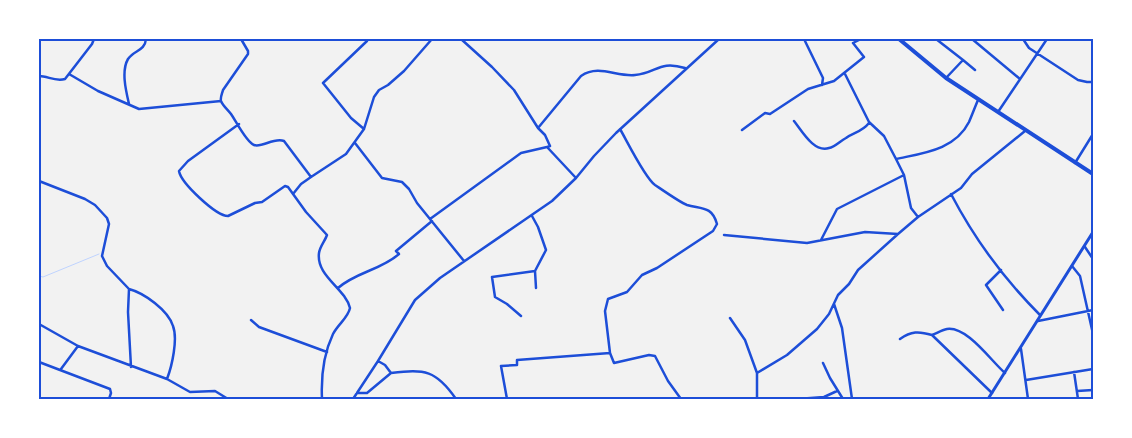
<svg xmlns="http://www.w3.org/2000/svg" width="1132" height="438" font-family="'Source Serif 4',serif">
	<style>
		.lines { fill: none; stroke-linecap: round; stroke-linejoin: round }
		.stream { stroke: #bfd3fe; stroke-width: 1 }
		.minor { stroke: #1d4ed8; stroke-width: 2.5 }
		.tertiary { stroke: #1d4ed8; stroke-width: 3 }
		.trunk { stroke: #1d4ed8; stroke-width: 4 }
		.neatline { fill: none; stroke: #1d4ed8; stroke-width: 2 }
	</style>
	<rect width="100%" height="100%" fill="#f2f2f2"/>
	<g class="lines">
		<path class="stream" d="M39,276L43,277L99,254"/>
		<path class="minor" d="M241,39L248,51V54L223,90C222,94 220,98 221,101C223,106 228,110 231,114C236,121 246,142 254,145C262,148 274,137 284,141L311,177
			M461,39L492,67L514,90L538,128L545,135L550,146L547,147L576,178
			M804,39L823,78L822,85
			M936,39L963,60L946,78
			M972,39L1020,79
			M1023,39L1029,48L1078,80L1087,82H1093
			M963,60L975,70
			M69,74L98,91L139,109L221,101
			M845,74L869,122L884,136L896,159L904,175L911,208L918,217
			M39,76C48,76 55,82 65,79L92,44L94,39
			M129,104C126,91 121,71 128,59C134,50 145,51 146,39
			M998,112L1047,39
			M794,121C802,131 814,153 829,148C835,147 840,141 846,138C854,132 862,132 869,123
			M1093,122V131
			M239,124L188,161L179,171C181,183 216,216 228,216L255,203L262,202L285,186L288,187L306,212L327,235C325,241 320,246 319,253C316,276 345,288 350,308C348,318 338,324 333,334C324,353 321,378 322,399
			M538,128L581,76C599,64 616,77 635,75C657,73 659,60 685,68
			M364,129L351,118L323,83L367,41L366,39
			M742,130L765,113L770,114L808,89L834,81L864,57L853,43L861,39
			M355,143L382,178L402,182L409,189L417,203L464,261
			M896,159C923,153 955,150 969,122C972,115 975,107 978,100
			M1075,163L1093,134
			M39,181L85,199L95,205L107,218L109,224L102,256L107,266L129,289L128,312L131,367
			M293,194L301,184L311,177L346,154L364,129L374,97L379,90L388,85L404,71L432,39
			M951,194C974,238 1005,280 1040,315
			M532,216L538,227L546,250L535,271L536,288
			M430,219L521,153L547,147
			M724,235L807,243L865,232L898,234
			M821,240L837,209L904,175
			M1085,247L1093,259
			M1072,266L1080,276L1093,334
			M1001,270L986,285L1003,310
			M338,288C356,272 381,270 399,254L396,251L432,221
			M129,289C144,293 168,310 173,326C178,339 172,366 167,379
			M834,304L842,328L852,399
			M521,316L507,304L495,297L492,277L535,271
			M730,318L745,340L757,373
			M251,320L259,327L327,352
			M1038,321L1093,310
			M39,324L78,346
			M932,335C937,333 942,330 947,329C967,326 991,361 1005,373
			M900,339C911,331 919,331 932,335L992,393
			M1021,349L1028,399
			M610,353L605,311L608,299L627,292L642,275L657,268L713,231L717,224C712,206 702,209 687,205C681,203 661,189 655,185C645,178 627,141 620,129
			M378,361L385,365L391,373C425,369 436,370 456,399
			M39,362L110,389L111,393L109,399
			M823,363L830,378L843,399
			M61,369L78,346L167,379L190,392L215,391L228,399
			M1074,372L1078,399
			M1026,380L1093,369
			M1077,391L1093,390
			M357,393H367L391,373
			M353,399L378,361L415,300L440,278L552,201L576,178L594,156L616,133L719,39
			M507,399L501,366L517,365V360L610,353L614,363L649,355L655,356L668,381L681,399
			M757,399V373L787,355L817,329L829,314L838,295L849,284L858,270L898,234L918,217L961,188L972,174L1025,131
			M797,399L824,397L837,391"/>
		<path class="tertiary" d="M988,399L1093,232"/>
		<path class="trunk" d="M899,39L946,78L1093,174"/>
	</g>
	<rect width="1132" height="438" fill="none" stroke="#ffffff" stroke-width="80"/>
	<rect x="40" y="40" width="1052" height="358" class="neatline"/>
</svg>
